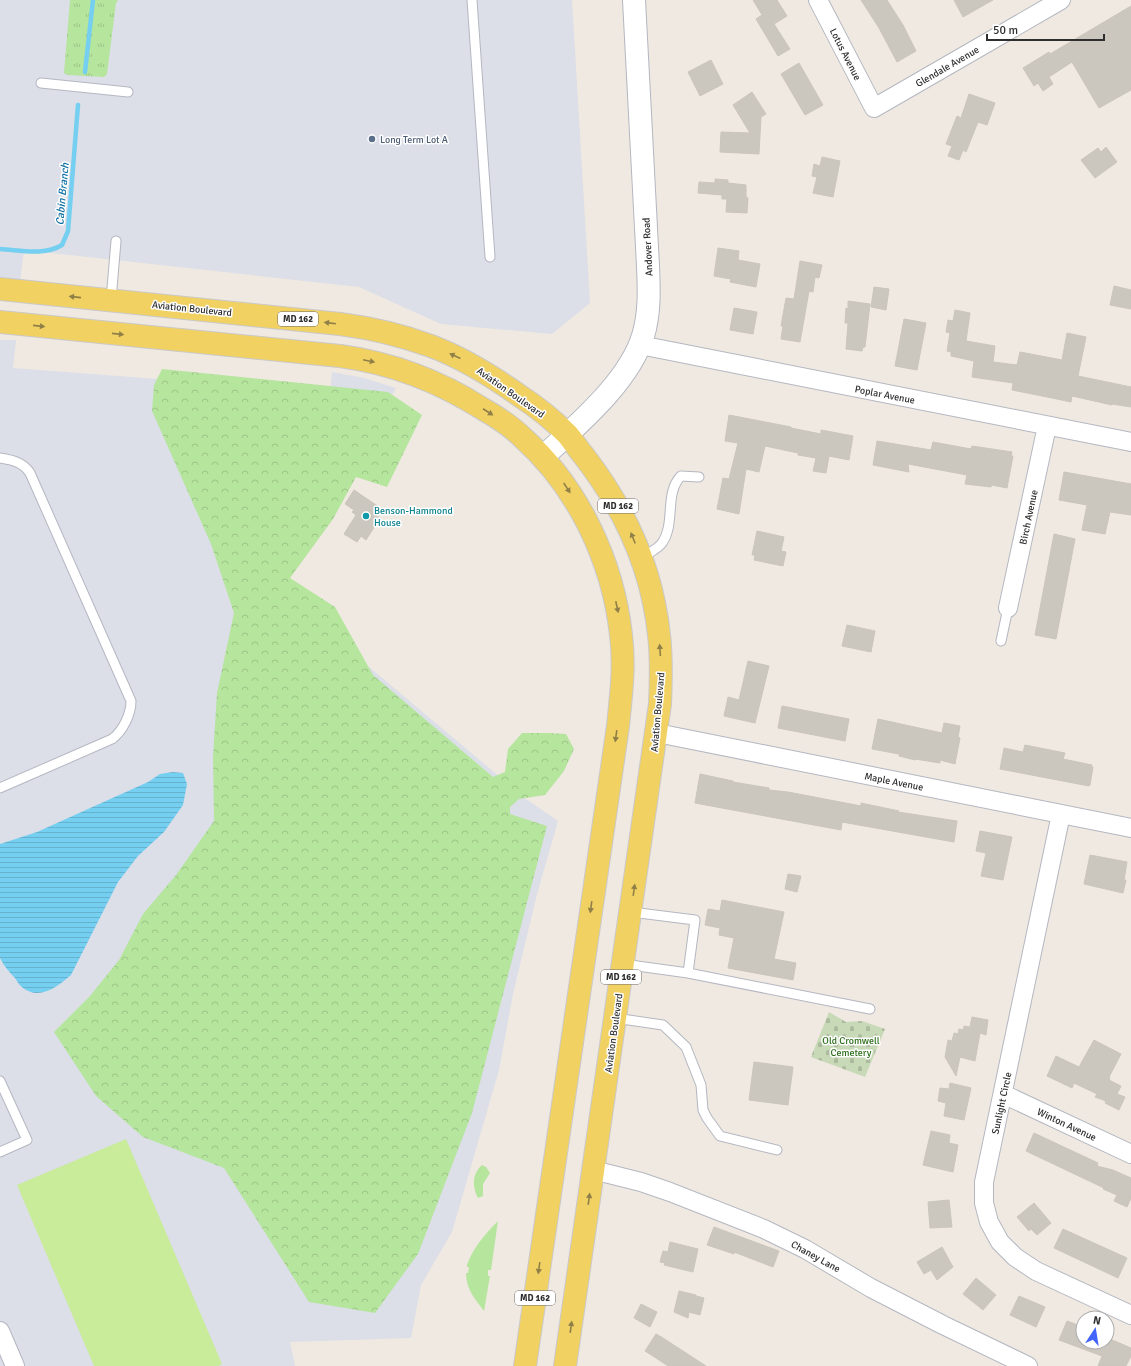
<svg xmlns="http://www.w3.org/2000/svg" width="1131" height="1366" font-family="Signika,sans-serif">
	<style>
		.airport { fill: #dcdee8 }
		.grass { fill: url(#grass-tufts) }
		.forest { fill: url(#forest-crowns) }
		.cemetery { fill: url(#cemetery-stones) }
		.park { fill: #b6e59e }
		.pitch { fill: #c9ec9a }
		.water { fill: url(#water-rules) }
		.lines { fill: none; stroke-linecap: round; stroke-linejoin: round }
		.stream { stroke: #75cff0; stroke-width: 4.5 }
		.building { fill: #cbc7bf; stroke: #cbc5ba }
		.service-casing { stroke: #b4b7c1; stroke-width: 11 }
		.minor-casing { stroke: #b4b7c1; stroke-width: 20 }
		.secondary-casing { stroke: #b4b7c1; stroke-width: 24 }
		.primary-casing { stroke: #c9c9c9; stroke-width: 24 }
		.service { stroke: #fff; stroke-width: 9 }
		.minor { stroke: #fff; stroke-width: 18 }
		.secondary { stroke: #fff; stroke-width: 22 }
		.primary { stroke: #f2d163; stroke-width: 22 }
		.oneway { fill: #908048 }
		.service-dot { fill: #5c6f8a; stroke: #fff; stroke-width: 1.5 }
		.culture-dot { fill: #0f9aa8; stroke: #fff; stroke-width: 1.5 }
		.labels { text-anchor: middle; stroke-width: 3; stroke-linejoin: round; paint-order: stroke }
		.shield { fill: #fff; stroke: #6d6d6d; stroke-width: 1 }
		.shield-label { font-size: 9px; font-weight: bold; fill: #2e2e2e }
		.street-label { font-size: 10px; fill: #2e2e2e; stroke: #fff }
		.service-label { font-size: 10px; fill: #4e5e75; stroke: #fff; text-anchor: start }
		.culture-label { font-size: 10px; fill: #0d838f; stroke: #fff; text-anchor: start }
		.park-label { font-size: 10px; fill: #2c6e1b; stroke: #fff }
		.water-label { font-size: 11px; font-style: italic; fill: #0d6fa3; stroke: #fff }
	</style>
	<defs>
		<pattern id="grass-tufts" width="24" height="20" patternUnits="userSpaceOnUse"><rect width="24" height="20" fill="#b6e59e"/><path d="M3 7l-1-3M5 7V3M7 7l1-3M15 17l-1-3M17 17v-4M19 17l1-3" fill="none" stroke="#9dc588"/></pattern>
		<pattern id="forest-crowns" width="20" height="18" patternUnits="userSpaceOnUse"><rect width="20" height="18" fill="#b6e59e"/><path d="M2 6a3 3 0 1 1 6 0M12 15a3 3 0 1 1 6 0" fill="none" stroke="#9dc588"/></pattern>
		<pattern id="cemetery-stones" width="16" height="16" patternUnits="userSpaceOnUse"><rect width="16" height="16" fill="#c8d9b8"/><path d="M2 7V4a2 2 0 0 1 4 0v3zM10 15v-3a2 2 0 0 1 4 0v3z" fill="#acbb9e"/></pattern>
		<pattern id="water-rules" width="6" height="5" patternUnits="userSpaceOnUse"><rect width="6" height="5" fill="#75cff0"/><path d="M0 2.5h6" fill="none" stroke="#66b2ce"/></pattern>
	</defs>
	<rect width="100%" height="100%" fill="#efe9e1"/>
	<path class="airport" d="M0,0H572L590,303L552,334L441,324L359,287L24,250L20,281L0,279Z
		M0,340H16L13,368L330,392L332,372L364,378L396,388L389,401L268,582L526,799L558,821L537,894L513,994L499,1070L452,1232L421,1285L411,1338L290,1342L295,1366H0Z"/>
	<path class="grass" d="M70,0H118L116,3L107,74L104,77L68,75L64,73Z"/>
	<path class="forest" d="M162,369L388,392L422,415L387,487L356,477L333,519L290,578L335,607L373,675L493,777L505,772L508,749L522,733H548L566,734L574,749L564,771L545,795L519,799L510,807V814L547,826L472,1113L418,1254L375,1313L309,1302L224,1168L143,1137L96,1096L54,1032L90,996L119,960L143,914L176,875L214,821L213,757L217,693L234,613L211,544L152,411L154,385Z"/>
	<path class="cemetery" d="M829,1012L846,1022L862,1021L885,1029L865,1077L811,1057Z"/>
	<path class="park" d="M482,1165L486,1167L490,1173L483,1184V1196L478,1198C472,1187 472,1174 482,1165Z
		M498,1221L491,1270H488V1276H490L484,1311C475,1299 466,1289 466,1273H468L469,1267H467V1265C473,1248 485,1234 498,1221Z"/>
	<path class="pitch" d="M126,1139L222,1364L218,1366H94L17,1185Z"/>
	<path class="water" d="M173,772L183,773L187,784L183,805L164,832L138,856L118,882L71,975C58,986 40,1001 23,988C20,986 17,981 15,978C9,972 4,966 0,958V844L37,832L148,782L160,774Z"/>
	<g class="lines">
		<path class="stream" d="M85,72L93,0
			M0,249C20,250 44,256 62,245L68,231L78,105"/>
	</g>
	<path class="building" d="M753,0H777L787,16L774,24L790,49L778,56L756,19L762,15Z
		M861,0H887L903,25L916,51L897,62L879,28Z
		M954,0H993L963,17Z
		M1131,6V90L1099,108L1072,62L1049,77L1053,84L1043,91L1038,83L1034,86L1023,68L1049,52L1050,54Z
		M711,60L723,84L700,96L688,72Z
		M799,63L823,105L805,115L781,74Z
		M752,92L766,114L761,117L759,154L720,152L721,132L750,133L733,105Z
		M969,94L995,103L987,125L978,122L966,152L963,150L959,160L948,156L952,146L946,144L957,116L961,118Z
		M1106,147L1117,162L1095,178L1081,160L1098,148L1101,152Z
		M822,157L840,161L833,197L813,193L817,177L812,176L814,164L820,166Z
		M715,179L728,180V183L746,185V197L748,198L747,213L726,212L727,199H722V195L698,193L699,182L715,183Z
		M718,248L739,251L738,260L760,264L756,287L730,282L731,279L714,276Z
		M800,261L822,265L819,278L815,277L813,292L809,291L800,342L781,339L783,326H781L786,298L794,299Z
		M1114,286L1131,290V309L1110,305Z
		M874,287L889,289L886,310L871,307Z
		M848,301L870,304L865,347H863L862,351L846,349L848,323H845L846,308L848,309Z
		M734,308L757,312L753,334L730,330Z
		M955,310L970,313L966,341L995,346L993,362L1017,365L1020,352L1062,360L1067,333L1086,337L1078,376L1131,387V407L1112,404V405L1072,396L1071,402L1052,398L1012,390L1013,383L972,377L974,361L951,356V352L947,351L950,333L946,332L948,320L953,321Z
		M904,319L926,323L917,370L895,366Z
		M729,415L791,427V428L821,434V430L853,436L849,460L829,456L826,473L813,471L816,458L798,455V453L765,446L759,472L746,469L739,514L717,509L723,478L729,479L738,443L725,441Z
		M877,441L931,450L933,442L971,449L972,446L1012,452L1011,456H1013L1007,488L992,485L991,487L965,484L967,475L908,464L909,472L873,465Z
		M1064,472L1131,484V515L1110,512L1105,534L1082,530L1087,505L1059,500Z
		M354,490L379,507L374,514L380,518L366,540L361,536L357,542L344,534L356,515L352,512L354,510L345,504Z
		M757,531L784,537L781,551L786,552L783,566L754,560L755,555H752Z
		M1054,534L1075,539L1056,639L1035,635Z
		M847,625L875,631L871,652L842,646Z
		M748,661L769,666L755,723L724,716L728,697L739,700Z
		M782,706L849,719L845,741L778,728Z
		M878,719L942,733L944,723L960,726L958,737L960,738L955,764L940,760V763L915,759V760L899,756V754L872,749Z
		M1025,745L1065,753L1063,759L1092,765L1091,767H1093L1090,785L1089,786L1000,769L1004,748L1023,752Z
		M700,774L733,781V782L769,788V790L788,792L861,806V803L899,811L898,812L957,821L954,842L842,822L841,830L695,803Z
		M980,831L1012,837L1003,880L981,876L986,853L976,851Z
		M1090,855L1127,862L1124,880H1126L1123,893L1084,884Z
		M788,874L801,876L797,892L785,889Z
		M722,900L784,912L774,959L796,963L793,980L728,968L734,938L719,935L720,928L705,925L708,909L720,911Z
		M972,1017L988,1020L986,1035L980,1033L975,1061L960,1057L956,1076L945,1057L948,1040L952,1041L954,1033L958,1034L959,1029L963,1030L964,1026L970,1027Z
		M1094,1040L1121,1054L1109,1077L1110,1078L1109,1080L1121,1086L1117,1094L1125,1097L1119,1110L1105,1103L1106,1101L1095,1097L1097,1094L1074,1083L1072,1088L1047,1076L1056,1056L1079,1067Z
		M754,1062L793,1067L788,1105L749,1100Z
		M950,1083L971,1088L964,1120L944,1116L946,1103L938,1101L940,1088L949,1089Z
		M931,1131L950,1135L949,1143L958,1145L953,1172L923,1165Z
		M1034,1133L1098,1163L1097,1166L1113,1170L1131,1178V1198L1127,1207L1114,1201L1117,1195L1103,1189L1104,1188L1026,1151Z
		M949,1200L952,1227L930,1228L928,1202Z
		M1034,1203L1051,1223L1037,1235L1031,1229L1029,1231L1017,1217Z
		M714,1227L779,1251L773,1267L734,1252V1254L707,1245Z
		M1063,1229L1127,1258L1118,1278L1054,1248Z
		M670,1242L698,1249L693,1272L664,1265L665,1263L660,1262L663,1251L668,1252Z
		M942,1247L953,1267L937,1280L931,1270L924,1274L917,1262Z
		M976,1278L996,1295L983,1310L963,1294Z
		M679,1291L696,1295V1296L704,1298L700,1315L689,1312L688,1318L674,1312Z
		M1019,1296L1045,1307L1036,1327L1010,1315Z
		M641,1304L657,1312L650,1327L634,1318Z
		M1067,1321L1083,1327V1342H1109L1110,1339L1131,1348V1356L1126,1366H1098L1102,1356L1059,1340Z
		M656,1334L663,1338L706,1366H668L656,1358L645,1351Z"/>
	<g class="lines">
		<g class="service-casing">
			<path id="service" d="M472,0L490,257
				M41,83L128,92
				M111,300L116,241
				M0,458C12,460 23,462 30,473L131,701C131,714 123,731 112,739L0,788
				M641,558C647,554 658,549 662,543C676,523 664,493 681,476L699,477
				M1001,641L1008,608
				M623,964L688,973L695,920L631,912
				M688,973L870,1009
				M615,1018L663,1025L686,1047L701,1085L703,1110L707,1118L720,1136L777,1150
				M0,1081L27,1140L0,1152"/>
		</g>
		<g class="minor-casing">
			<path id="minor" d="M818,0L874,108L1061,0
				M640,345L1131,442
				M1008,608L1047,426
				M657,733L1131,828
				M1061,814L984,1182V1203L989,1222L1000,1242L1015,1257L1036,1271L1131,1315
				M1003,1094L1131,1154
				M593,1170L641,1182L670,1192L764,1229L805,1249L871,1288L943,1325L1028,1366
				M0,1331L15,1366"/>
		</g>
		<g class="secondary-casing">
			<path id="secondary" d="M543,457C577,425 629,382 643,336C650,313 649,289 648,266L634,0"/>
		</g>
		<g class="primary-casing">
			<path id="primary" d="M0,289L340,324C371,328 401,335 431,346C463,358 492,376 520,396C537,407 553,420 567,434C573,441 578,449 584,456C625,509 652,567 659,635C662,658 661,681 660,704L565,1366
				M0,322L340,356C392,363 439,381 483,409C497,417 511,426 522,437C578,487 613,561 621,635C625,666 621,696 618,726L525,1366"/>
		</g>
		<use href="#service" class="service"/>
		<use href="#minor" class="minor"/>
		<use href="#secondary" class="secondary"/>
		<use href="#primary" class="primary"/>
	</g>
	<defs><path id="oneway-solid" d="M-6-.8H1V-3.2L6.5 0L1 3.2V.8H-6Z"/></defs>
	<g class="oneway">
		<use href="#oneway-solid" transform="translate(75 297) rotate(-174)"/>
		<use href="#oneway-solid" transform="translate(330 323) rotate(-173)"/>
		<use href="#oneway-solid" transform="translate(39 326) rotate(6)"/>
		<use href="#oneway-solid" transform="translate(118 334) rotate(6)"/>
		<use href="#oneway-solid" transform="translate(455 356) rotate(-155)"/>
		<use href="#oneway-solid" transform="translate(369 361) rotate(12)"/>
		<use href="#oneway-solid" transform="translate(488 412) rotate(33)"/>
		<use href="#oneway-solid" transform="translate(567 488) rotate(57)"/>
		<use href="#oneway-solid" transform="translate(633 538) rotate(-112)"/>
		<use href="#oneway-solid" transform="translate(617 607) rotate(78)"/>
		<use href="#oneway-solid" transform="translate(660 650) rotate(-94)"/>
		<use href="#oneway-solid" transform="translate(616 736) rotate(98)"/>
		<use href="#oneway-solid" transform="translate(634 890) rotate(-82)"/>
		<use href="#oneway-solid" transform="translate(591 907) rotate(98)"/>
		<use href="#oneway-solid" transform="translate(589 1199) rotate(-82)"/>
		<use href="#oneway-solid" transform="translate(539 1268) rotate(98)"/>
		<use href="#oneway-solid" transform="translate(571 1327) rotate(-82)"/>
	</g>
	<circle class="service-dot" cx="372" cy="139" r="4"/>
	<circle class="culture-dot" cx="366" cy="516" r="4"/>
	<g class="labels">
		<g class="shield">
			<rect x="278" y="312" width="40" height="14" rx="3"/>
			<rect x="598" y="499" width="40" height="14" rx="3"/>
			<rect x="601" y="970" width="40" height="14" rx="3"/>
			<rect x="515" y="1291" width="40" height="14" rx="3"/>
		</g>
		<g class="shield-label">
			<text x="298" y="322">MD 162</text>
			<text x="618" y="509">MD 162</text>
			<text x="621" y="980">MD 162</text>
			<text x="535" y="1301">MD 162</text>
		</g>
		<g class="street-label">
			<text transform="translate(846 54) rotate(63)" y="4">Lotus Avenue</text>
			<text transform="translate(947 66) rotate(-30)" y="4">Glendale Avenue</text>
			<text transform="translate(647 247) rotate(-93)" y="4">Andover Road</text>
			<text transform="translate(192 308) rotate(6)" y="4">Aviation Boulevard</text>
			<text transform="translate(511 392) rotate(35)" y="4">Aviation Boulevard</text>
			<text transform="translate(885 394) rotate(11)" y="4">Poplar Avenue</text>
			<text transform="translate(1028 517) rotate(-78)" y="4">Birch Avenue</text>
			<text transform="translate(657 712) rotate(-85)" y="4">Aviation Boulevard</text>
			<text transform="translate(894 781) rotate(11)" y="4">Maple Avenue</text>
			<text transform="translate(613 1033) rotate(-82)" y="4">Aviation Boulevard</text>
			<text transform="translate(1001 1103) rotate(-78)" y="4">Sunlight Circle</text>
			<text transform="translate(1067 1124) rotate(25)" y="4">Winton Avenue</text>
			<text transform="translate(816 1256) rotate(29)" y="4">Chaney Lane</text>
		</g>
		<g class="service-label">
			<text x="380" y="143">Long Term Lot A</text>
		</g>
		<g class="culture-label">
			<text x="374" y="514">Benson-Hammond<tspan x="374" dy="12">House</tspan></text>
		</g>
		<g class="park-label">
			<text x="851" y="1044">Old Cromwell<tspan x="851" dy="12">Cemetery</tspan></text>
		</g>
		<g class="water-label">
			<text transform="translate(62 194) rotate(-85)" y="4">Cabin Branch</text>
		</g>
	</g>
	<g transform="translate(1095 1330) rotate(12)"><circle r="19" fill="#ffffff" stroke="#ababab"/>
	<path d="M0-3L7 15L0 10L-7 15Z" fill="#4264fb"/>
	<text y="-6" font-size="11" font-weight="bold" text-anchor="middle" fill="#2e2e2e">N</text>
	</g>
	<path d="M987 34v6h117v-6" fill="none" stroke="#2e2e2e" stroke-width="2"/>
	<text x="993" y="34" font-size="12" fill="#2e2e2e" stroke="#ffffff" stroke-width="3" paint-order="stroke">50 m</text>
</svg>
